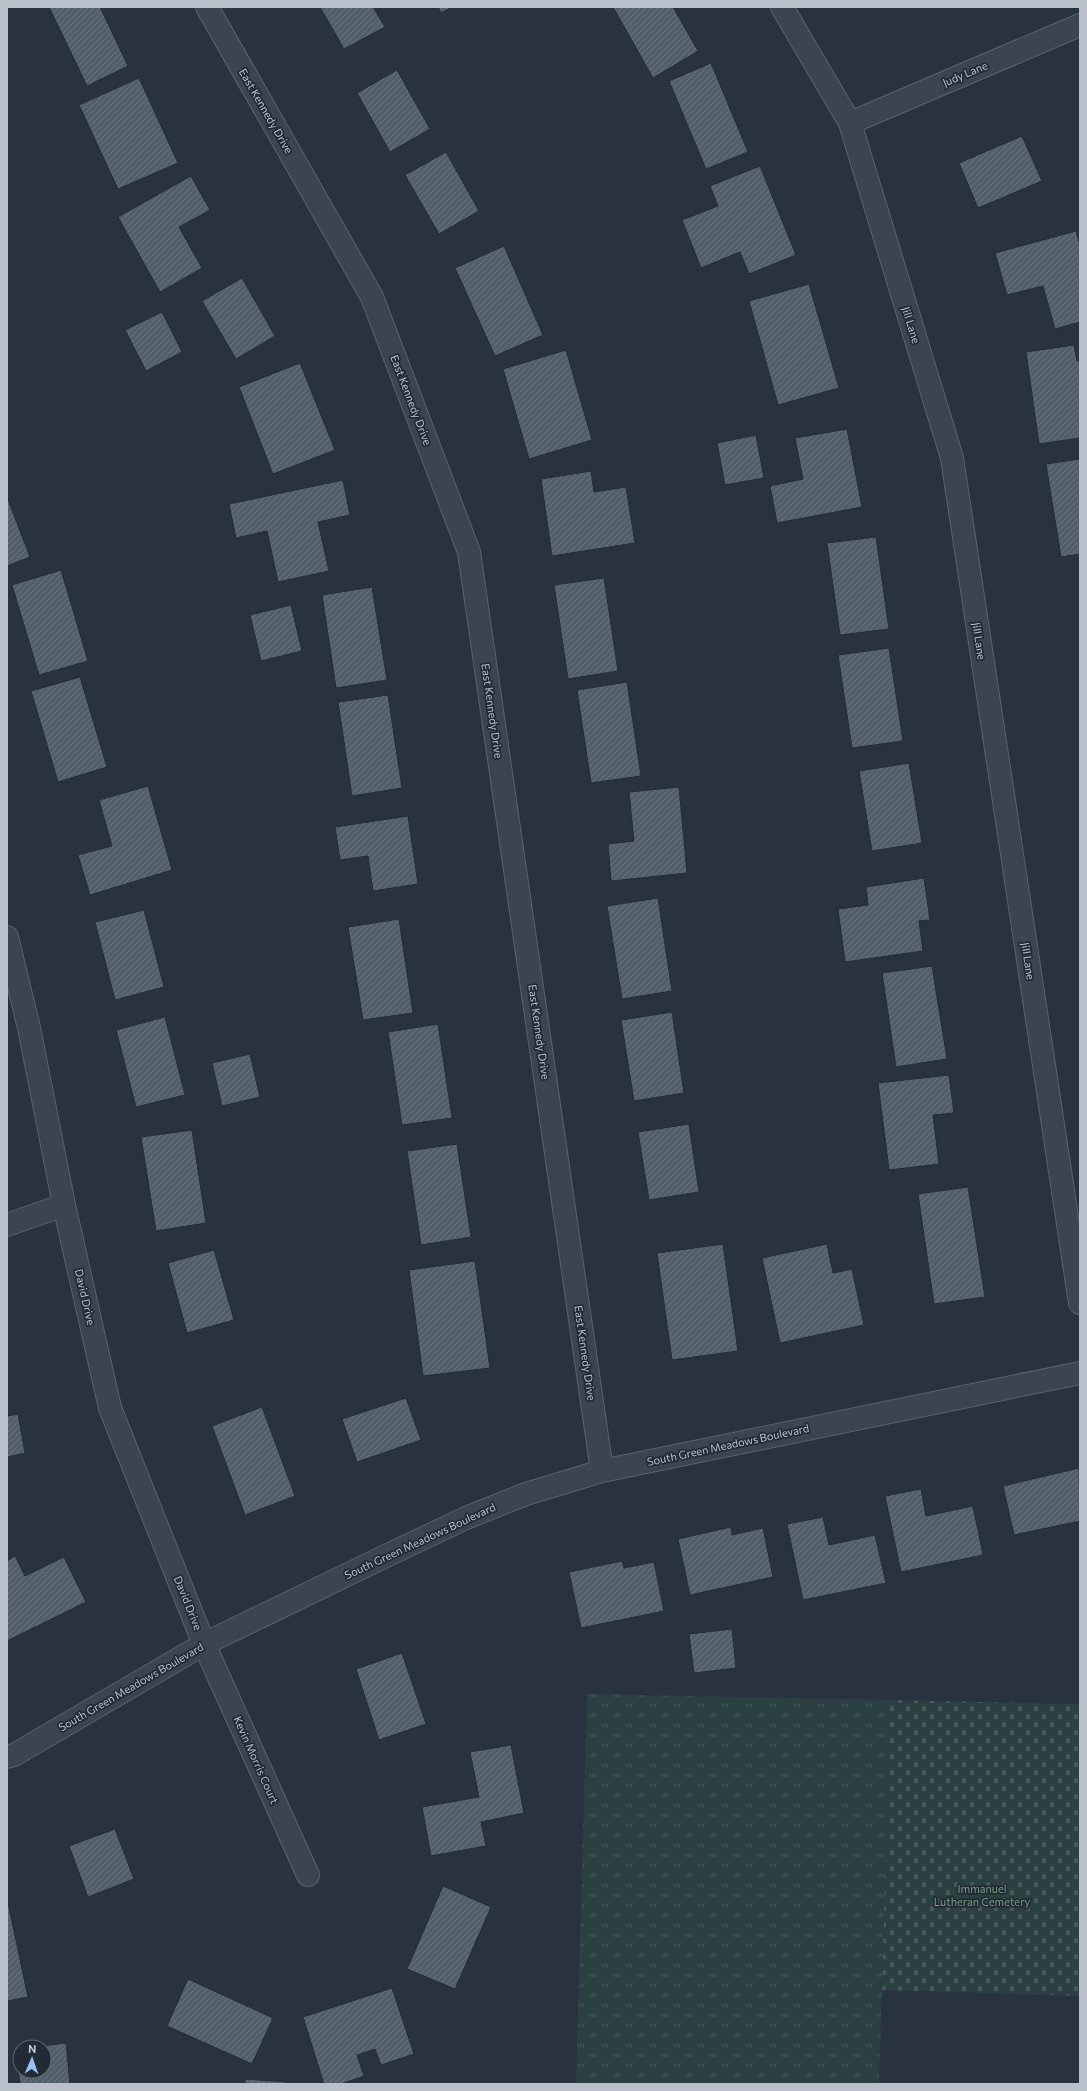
<svg xmlns="http://www.w3.org/2000/svg" width="1087" height="2091" font-family="Commissioner,sans-serif">
	<style>
		.grass { fill: url(#grass-tufts) }
		.cemetery { fill: url(#cemetery-stones) }
		.building { fill: url(#building-hatch); stroke: #232c37 }
		.lines { fill: none; stroke-linecap: round; stroke-linejoin: round }
		.minor-casing { stroke: #5a636d; stroke-width: 24 }
		.minor { stroke: #3c454f; stroke-width: 22 }
		.labels { text-anchor: middle; stroke-width: 3.5; stroke-linejoin: round; paint-order: stroke }
		.street-label { font-size: 11px; fill: #b9c0ca; stroke: #212a35 }
		.park-label { font-size: 11px; fill: #799d80; stroke: #212a35 }
	</style>
	<defs>
		<pattern id="grass-tufts" width="24" height="20" patternUnits="userSpaceOnUse"><rect width="24" height="20" fill="#2b4141"/><path d="M3 7l-1-3M5 7V3M7 7l1-3M15 17l-1-3M17 17v-4M19 17l1-3" fill="none" stroke="#485b5b"/></pattern>
		<pattern id="cemetery-stones" width="16" height="16" patternUnits="userSpaceOnUse"><rect width="16" height="16" fill="#2b4141"/><path d="M2 7V4a2 2 0 0 1 4 0v3zM10 15v-3a2 2 0 0 1 4 0v3z" fill="#485b5b"/></pattern>
		<pattern id="building-hatch" width="6" height="6" patternUnits="userSpaceOnUse"><rect width="6" height="6" fill="#525e6a"/><path d="M-1 1l2-2M0 6l6-6M5 7l2-2" fill="none" stroke="#69737e"/></pattern>
	</defs>
	<rect width="100%" height="100%" fill="#28333f"/>
	<path class="grass" d="M587,1694L890,1700L879,2084H576Z"/>
	<path class="cemetery" d="M890,1700L1080,1704V1996L882,1990Z"/>
	<path class="building" d="M49,7H100L128,66L87,86Z
		M320,7H373L385,27L344,49Z
		M438,7H452L441,13Z
		M613,7H673L698,51L653,78Z
		M711,63L748,152L706,169L669,81Z
		M397,70L430,129L390,152L357,93Z
		M139,78L178,163L118,189L79,105Z
		M1022,136L1042,181L978,208L959,163Z
		M446,152L479,211L439,234L405,175Z
		M760,166L796,255L749,274L740,252L701,268L682,220L718,206L710,186Z
		M191,176L210,210L179,227L202,268L160,292L118,217Z
		M1076,231L1080,245V322L1055,329L1043,286L1007,295L995,253Z
		M504,246L543,335L495,356L455,268Z
		M242,278L275,336L236,359L202,301Z
		M809,284L839,388L778,405L749,301Z
		M162,312L182,352L146,371L125,330Z
		M1074,345L1077,361H1080V438L1039,444L1026,352Z
		M566,350L592,440L529,459L503,369Z
		M300,363L335,450L273,474L239,387Z
		M847,429L862,507L777,523L770,486L803,479L795,438Z
		M756,435L764,478L725,485L717,443Z
		M1080,459V554L1061,557L1046,464Z
		M591,471L594,492L626,487L635,543L552,556L541,479Z
		M343,480L350,515L318,522L329,571L278,582L267,531L236,538L229,504Z
		M7,497L30,557L7,566Z
		M876,537L889,629L840,635L827,543Z
		M61,570L88,661L39,675L12,585Z
		M604,578L618,671L568,679L554,585Z
		M372,587L387,680L336,688L322,595Z
		M291,605L302,651L261,661L250,615Z
		M889,648L903,741L852,748L838,655Z
		M80,677L107,767L58,782L31,691Z
		M627,682L641,776L591,783L577,690Z
		M388,695L402,788L352,796L338,702Z
		M909,763L922,843L872,851L859,771Z
		M148,786L172,870L90,895L78,855L112,846L99,800Z
		M679,787L687,873L611,881L608,844L634,841L629,792Z
		M408,816L418,884L373,891L368,856L340,860L335,827Z
		M924,878L930,920L919,921L923,951L845,962L838,909L868,905L866,887Z
		M658,898L672,991L622,999L607,906Z
		M144,910L164,987L115,1000L95,922Z
		M399,919L413,1013L363,1020L348,927Z
		M932,966L947,1059L896,1067L882,973Z
		M672,1012L684,1093L634,1101L621,1020Z
		M165,1017L185,1095L136,1107L116,1030Z
		M438,1024L452,1118L402,1125L388,1032Z
		M250,1054L260,1097L222,1106L212,1063Z
		M949,1075L954,1113L933,1115L939,1164L889,1170L878,1083Z
		M689,1124L699,1192L649,1200L638,1132Z
		M192,1130L206,1223L156,1231L141,1137Z
		M457,1144L471,1237L421,1245L407,1151Z
		M968,1187L985,1297L934,1304L918,1194Z
		M723,1244L738,1351L672,1360L657,1253Z
		M827,1244L833,1273L852,1269L864,1325L780,1343L762,1258Z
		M214,1250L234,1320L187,1333L168,1263Z
		M475,1261L490,1368L423,1376L409,1270Z
		M406,1398L421,1440L357,1462L342,1419Z
		M262,1407L295,1496L245,1515L212,1426Z
		M18,1414L25,1453L7,1457V1416Z
		M1079,1468L1080,1521L1014,1535L1003,1486Z
		M921,1489L926,1516L973,1506L983,1555L901,1572L885,1496Z
		M823,1517L829,1545L875,1535L886,1583L803,1600L787,1524Z
		M731,1527L732,1535L763,1528L773,1577L690,1595L678,1539Z
		M15,1556L25,1576L64,1557L86,1602L7,1641V1561Z
		M622,1561L624,1568L654,1562L664,1611L581,1628L569,1572Z
		M732,1629L736,1668L694,1673L689,1634Z
		M402,1653L426,1724L379,1740L356,1669Z
		M511,1745L524,1813L481,1822L486,1846L431,1856L422,1807L479,1797L470,1752Z
		M115,1829L134,1879L88,1897L69,1846Z
		M443,1886L491,1907L455,1989L407,1969Z
		M7,1898L28,1997L7,2001Z
		M188,1979L273,2018L252,2064L167,2026Z
		M392,1988L414,2054L381,2065L375,2049L357,2055L364,2076L341,2084H324L303,2017Z
		M66,2043L70,2084H20L15,2049L20,2048V2071H44V2047H33Z
		M245,2079L287,2082V2084H245Z"/>
	<g class="lines">
		<g class="minor-casing">
			<path id="minor" d="M207,7L372,297L469,552L602,1471
				M782,7L850,123L952,458L1080,1303
				M850,123L1080,25
				M7,937L29,1028L64,1205L110,1408L204,1644L308,1875
				M7,1225L64,1205
				M7,1757L14,1755L204,1644L390,1554L466,1518L526,1494L602,1471L1080,1373"/>
		</g>
		<use href="#minor" class="minor"/>
	</g>
	<g class="labels">
		<g class="street-label">
			<text transform="translate(965 74) rotate(-23)" y="4">Judy Lane</text>
			<text transform="translate(266 111) rotate(60)" y="4">East Kennedy Drive</text>
			<text transform="translate(911 325) rotate(73)" y="4">Jill Lane</text>
			<text transform="translate(411 400) rotate(69)" y="4">East Kennedy Drive</text>
			<text transform="translate(979 641) rotate(81)" y="4">Jill Lane</text>
			<text transform="translate(492 711) rotate(82)" y="4">East Kennedy Drive</text>
			<text transform="translate(1028 961) rotate(81)" y="4">Jill Lane</text>
			<text transform="translate(539 1032) rotate(82)" y="4">East Kennedy Drive</text>
			<text transform="translate(85 1297) rotate(77)" y="4">David Drive</text>
			<text transform="translate(585 1353) rotate(82)" y="4">East Kennedy Drive</text>
			<text transform="translate(728 1445) rotate(-12)" y="4">South Green Meadows Boulevard</text>
			<text transform="translate(420 1541) rotate(-25)" y="4">South Green Meadows Boulevard</text>
			<text transform="translate(188 1603) rotate(68)" y="4">David Drive</text>
			<text transform="translate(131 1687) rotate(-30)" y="4">South Green Meadows Boulevard</text>
			<text transform="translate(256 1760) rotate(66)" y="4">Kevin Morris Court</text>
		</g>
		<g class="park-label">
			<text x="982" y="1893">Immanuel<tspan x="982" dy="13">Lutheran Cemetery</tspan></text>
		</g>
	</g>
	<rect width="1087" height="2091" fill="none" stroke="#b9c0ca" stroke-width="16"/>
	<g transform="translate(32 2059) rotate(2)"><circle r="19" fill="#212a35" stroke="#5e6671"/>
	<path d="M0-3L7 15L0 10L-7 15Z" fill="#98bfef"/>
	<text y="-6" font-size="11" font-weight="bold" text-anchor="middle" fill="#b9c0ca">N</text>
	</g>
</svg>
